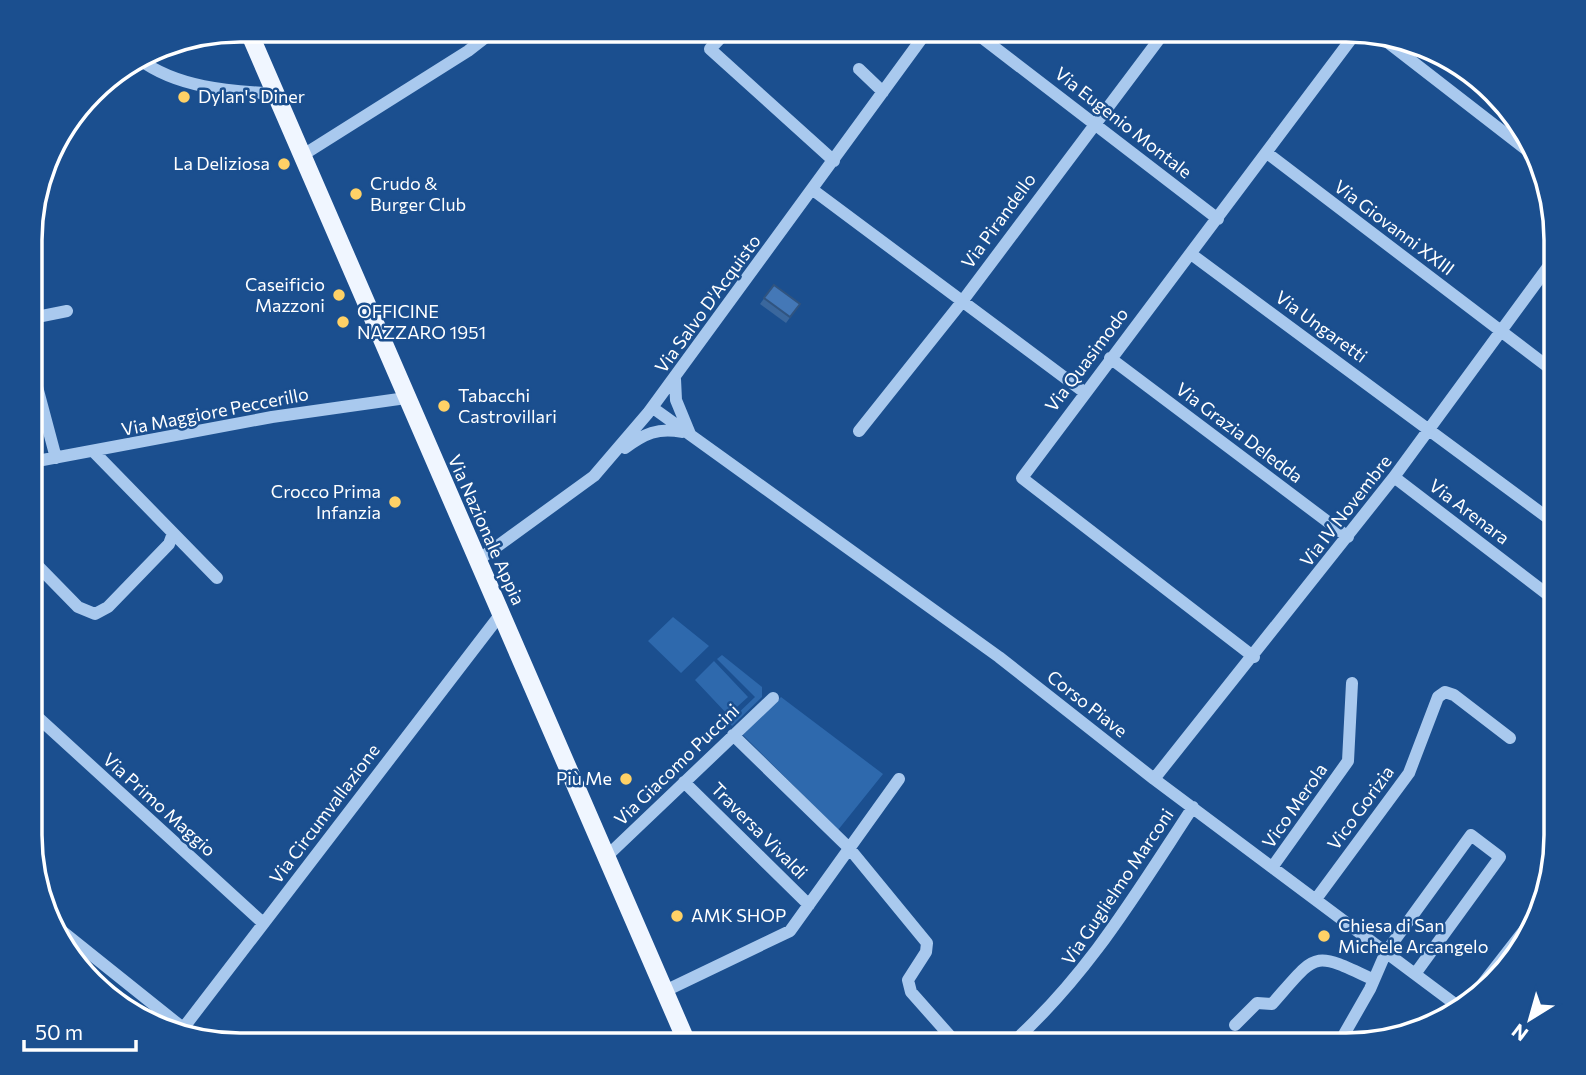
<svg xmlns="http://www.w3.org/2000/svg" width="1586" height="1075" font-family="Commissioner,sans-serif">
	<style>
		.green { fill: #2e69ad }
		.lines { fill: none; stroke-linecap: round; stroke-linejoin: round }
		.minor { stroke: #a9c9ee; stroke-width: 12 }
		.major { stroke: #f0f6ff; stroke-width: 18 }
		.wall { fill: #3a679d }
		.building { fill: #4478b7; stroke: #305480; stroke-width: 2 }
		.poi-dot { fill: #ffd166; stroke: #1b4f8f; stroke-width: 2.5 }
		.labels { text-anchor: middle; stroke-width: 5; stroke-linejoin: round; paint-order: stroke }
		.poi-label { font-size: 18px; fill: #fff; stroke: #1b4f8f; text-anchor: start }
		.street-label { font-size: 18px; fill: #fff; stroke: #1b4f8f }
		.rim { fill: none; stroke: #fff; stroke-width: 3.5 }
	</style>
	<rect width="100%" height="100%" fill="#1b4f8f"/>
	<path class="green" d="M673,617L709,646L681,673L648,641Z
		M722,655L762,687V697L732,726L729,722L755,697L717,659Z
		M714,661L748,697L728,715L695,680Z
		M781,697L883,774L838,830L743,735Z"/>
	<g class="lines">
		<path class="minor" d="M728,30L710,49L834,161
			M972,30L1218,219
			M1377,34L1537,158
			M139,59C177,88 230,91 277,94
			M859,69L883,92
			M1267,153L1556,373
			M303,155L468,51L495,30
			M813,190L1084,392
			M1191,254L1556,524
			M32,318L67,311
			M1110,358L1348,537
			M32,368L56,458
			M675,379L676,400L690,434
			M653,408L999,657L1154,779L1459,1007
			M859,431L961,303L1166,30
			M625,448C644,434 658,427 682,432
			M94,452L217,578
			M32,462L272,417L406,398
			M1394,477L1556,601
			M32,560L78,607L95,614L108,607L169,544L173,533
			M477,561L594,476L648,413L928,30
			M1254,657L1022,478L1358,30
			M32,712L263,923
			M733,735L849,848L927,943L926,952L908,980L911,992L958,1045
			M1154,779L1394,477L1556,256
			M684,782L809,905
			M606,857L773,698
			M1273,866L1348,761L1352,683
			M1316,899L1409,773L1438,697L1445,692L1454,695L1510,738
			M53,924L183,1028
			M665,991L790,931L899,779
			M1474,995L1543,906
			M1235,1025L1257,1003L1272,1004C1318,952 1311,950 1374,980
			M178,1035L500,615
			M1010,1045C1089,974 1135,895 1193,807
			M1338,1045L1370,989L1386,952L1471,835L1500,857L1415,974"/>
		<path class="major" d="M248,30L688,1045"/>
	</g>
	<path class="wall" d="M774,285L800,304L786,323L760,304Z"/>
	<path class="building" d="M774,285L800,304L790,317L764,298Z"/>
	<g class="poi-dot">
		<circle cx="184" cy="97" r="7"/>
		<circle cx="284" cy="164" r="7"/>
		<circle cx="356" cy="194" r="7"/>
		<circle cx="339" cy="295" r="7"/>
		<circle cx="343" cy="322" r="7"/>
		<circle cx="444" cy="406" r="7"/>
		<circle cx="395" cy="502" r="7"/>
		<circle cx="626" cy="779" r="7"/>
		<circle cx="677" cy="916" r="7"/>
		<circle cx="1324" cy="936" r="7"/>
	</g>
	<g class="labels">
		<g class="poi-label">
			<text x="198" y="103">Dylan's Diner</text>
			<text x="270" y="170" text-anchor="end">La Deliziosa</text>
			<text x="370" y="190">Crudo &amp;<tspan x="370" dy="21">Burger Club</tspan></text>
			<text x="325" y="291" text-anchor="end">Caseificio<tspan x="325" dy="21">Mazzoni</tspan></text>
			<text x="357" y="318">OFFICINE<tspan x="357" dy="21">NAZZARO 1951</tspan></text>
			<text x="458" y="402">Tabacchi<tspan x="458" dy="21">Castrovillari</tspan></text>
			<text x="381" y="498" text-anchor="end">Crocco Prima<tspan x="381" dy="21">Infanzia</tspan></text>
			<text x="612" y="785" text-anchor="end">Più Me</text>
			<text x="691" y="922">AMK SHOP</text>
			<text x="1338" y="932">Chiesa di San<tspan x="1338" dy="21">Michele Arcangelo</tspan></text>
		</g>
		<g class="street-label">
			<text transform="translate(1123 123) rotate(38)" y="6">Via Eugenio Montale</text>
			<text transform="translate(999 221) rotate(-54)" y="6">Via Pirandello</text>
			<text transform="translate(1394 228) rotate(37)" y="6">Via Giovanni XXIII</text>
			<text transform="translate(708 304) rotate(-54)" y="6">Via Salvo D'Acquisto</text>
			<text transform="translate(1321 327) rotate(36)" y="6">Via Ungaretti</text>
			<text transform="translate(1087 360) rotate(-53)" y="6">Via Quasimodo</text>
			<text transform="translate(215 412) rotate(-11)" y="6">Via Maggiore Peccerillo</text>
			<text transform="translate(1239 433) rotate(37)" y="6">Via Grazia Deledda</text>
			<text transform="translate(1346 511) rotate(-52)" y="6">Via IV Novembre</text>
			<text transform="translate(1469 512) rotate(37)" y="6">Via Arenara</text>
			<text transform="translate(486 530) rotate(66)" y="6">Via Nazionale Appia</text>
			<text transform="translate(1087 704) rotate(38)" y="6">Corso Piave</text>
			<text transform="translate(677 765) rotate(-44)" y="6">Via Giacomo Puccini</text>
			<text transform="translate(159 805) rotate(42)" y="6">Via Primo Maggio</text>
			<text transform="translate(1295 806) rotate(-55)" y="6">Vico Merola</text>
			<text transform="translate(1361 808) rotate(-54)" y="6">Vico Gorizia</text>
			<text transform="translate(325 814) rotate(-53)" y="6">Via Circumvallazione</text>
			<text transform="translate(759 831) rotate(45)" y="6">Traversa Vivaldi</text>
			<text transform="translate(1118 887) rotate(-56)" y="6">Via Guglielmo Marconi</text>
		</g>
	</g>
	<path d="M0 0H1586V1075H0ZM240 42H1346A198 198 0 0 1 1544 240V835A198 198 0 0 1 1346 1033H240A198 198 0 0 1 42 835V240A198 198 0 0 1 240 42Z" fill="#1b4f8f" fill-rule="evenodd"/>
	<path class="rim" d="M240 42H1346A198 198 0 0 1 1544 240V835A198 198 0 0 1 1346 1033H240A198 198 0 0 1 42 835V240A198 198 0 0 1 240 42Z"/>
	<g transform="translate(1530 1019) rotate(217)" stroke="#1b4f8f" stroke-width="5" paint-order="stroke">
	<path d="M0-5L12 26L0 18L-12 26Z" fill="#ffffff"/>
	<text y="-10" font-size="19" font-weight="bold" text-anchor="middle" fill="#ffffff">N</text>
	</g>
	<path d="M24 1040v10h112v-10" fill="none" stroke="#ffffff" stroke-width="3.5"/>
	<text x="35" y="1040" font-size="21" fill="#ffffff" stroke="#1b4f8f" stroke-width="5" paint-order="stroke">50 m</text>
</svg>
